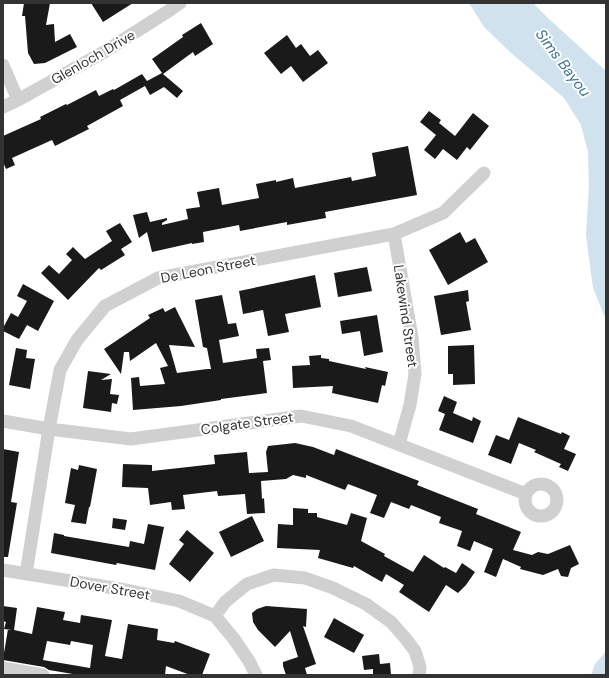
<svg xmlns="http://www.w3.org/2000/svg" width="609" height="678" font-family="'DM Sans',sans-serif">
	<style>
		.water { fill: #cfe2ee }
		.building { fill: #1a1a1a; fill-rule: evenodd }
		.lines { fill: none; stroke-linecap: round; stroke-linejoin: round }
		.minor { stroke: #d0d0d0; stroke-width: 13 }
		.labels { text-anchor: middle; stroke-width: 4; stroke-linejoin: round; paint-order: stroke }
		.street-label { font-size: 14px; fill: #333; stroke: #fff }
		.water-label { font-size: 15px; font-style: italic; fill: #3f7597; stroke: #fff }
	</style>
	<rect width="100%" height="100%" fill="#fff"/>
	<path class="water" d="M469,3H533L548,18L606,71V320L593,288L586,235L589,186L588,152L581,125L564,98L510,52L484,27Z
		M606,651V675H591L595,664Z"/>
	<path class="building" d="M24,3H50L46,25L54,24L55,42L70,34L77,47L45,63L34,64L28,53L25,16H22Z
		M91,3H133L103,22Z
		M201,23L213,44L195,56L193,52L163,74L183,91L177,98L164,87L150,95L145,86L120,100L123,106L87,126L89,129L55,146L52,140L12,158L15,165L6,169L3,162V136L41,119L40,117L66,104L67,105L96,90L99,96L113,89L114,90L142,74L147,81L162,73L152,59L183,37L182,35Z
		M287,35L296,48L301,44L310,56L318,50L328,63L303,82L291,66L281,74L264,53Z
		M429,111L441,120L439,123L455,136L473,113L489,126L470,150L467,147L457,160L443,149L435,159L424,150L436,135L420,122Z
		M408,146L417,195L325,212L326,218L287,225V222L240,231L239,225L203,232L204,242L192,244V243L152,252L147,232L139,238L133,215L147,212L150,222L167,218V220L162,223V225L188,219L186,209L200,207L197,192L219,188L222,205L259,198L256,184L276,180V182L293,178L295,188L351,177L352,181L376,176L372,153Z
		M120,223L132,242L121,249L125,255L101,270L99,268L68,300L41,273L49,265L59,274L72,260L66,254L73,247L85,259L112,241L106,231Z
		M460,232L466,243L475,238L488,262L448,285L429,250Z
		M367,267L372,291L338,297L334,273Z
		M315,275L321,307L285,314L289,332L268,336L263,310L243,314L239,291Z
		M23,284L54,301L38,331L27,325L19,339L3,331V328L11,313L18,317L27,301L17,296Z
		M468,290L469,301L466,302L471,330L441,335L434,296Z
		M222,295L228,324L236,323L239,336L219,340L223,363L257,358L256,349L269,348L271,360L263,361L267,393L221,399V400L181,406L133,410L131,378L139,377L140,386L165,384L160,368L168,366L156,343L130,361L129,352H124L121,374L104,349L150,318L148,315L163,308L165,312L175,307L195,347L169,345L177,373L207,369L208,371L207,369H211L207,348L203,347L195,300Z
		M377,315L383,352L364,356L360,331L342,334L340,321Z
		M474,345L475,384L453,385V374H448V346Z
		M16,348L27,350L26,358L35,359L30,389L9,385Z
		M321,355V358L329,359V361L366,369L365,367L388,372L385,386L382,385L378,403L332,393L333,386L293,388L292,366L310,365L309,356Z
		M88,371L111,374L101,380L112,379L110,394L119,395L117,404L112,403L111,412L83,408Z
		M444,396L457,402L453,413L472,421L473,417L481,421L473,443L439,430L445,414L438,411Z
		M518,417L561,434L562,432L570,436L564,449L576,454L568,471L559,467L561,464L534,452L536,450L519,443L511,464L488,455L496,435L509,440Z
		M295,443L313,447L334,455L336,449L419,481L417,485L478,509L476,514L521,532L513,550L532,555L538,552L548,554L570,545L579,564L571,568L568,577L561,576L558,569L543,575L520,569L521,567L503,559L496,577L484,572L493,549L474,541L470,551L457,546L462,531L439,523L441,517L411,505L409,509L391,502L384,518L370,513L377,495L348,484L345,490L306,475V478L293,475L286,479L261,481L262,499L264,498L265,513L247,514L245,494L218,496L217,491L183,495L185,509L172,510L171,502L150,505L148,488L122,487L123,464L152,465V471L215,464L214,455L247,452L249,473L268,472L266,452L268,446Z
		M3,449L19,452L11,502L17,503L8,557H3Z
		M79,465L97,469L90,507H89L86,524L71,522L75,505L65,503L71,468L78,470Z
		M293,508L308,509V513H317V517L347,525L351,513L367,518L361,541L385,554L384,556L413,572L424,555L444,568L445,567L456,573L462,563L475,572L466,585L458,593L446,585L429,612L399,592L404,585L386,574L382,582L354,566L353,568L318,558L320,550L277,548L278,524L293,525Z
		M252,516L264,541L231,557L219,532Z
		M113,518L127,520L125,530L112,528Z
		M148,524L164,527L155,570L117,563L116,565L51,553L54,533L64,535V536L129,547L130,541L144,544Z
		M187,530L214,553L190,582L169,564L184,544L179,540Z
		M3,606L17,608L14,630L32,634L37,607L65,612L63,620L80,623L81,615L112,620L105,656L122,659L128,624L158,629L157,640L174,643L175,641L210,654L202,675H190L166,666L165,675H79L49,670L44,667L3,660V653H4L8,629L12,630L4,629L6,622L3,621ZM47,641L70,645L71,641L93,645L90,668L43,660Z
		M266,606L307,609L306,627L303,626L316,664L305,668L307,675H286L283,666V662L298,657L290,631L275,647L258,630L253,622L252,613L257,609Z
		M334,618L364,635L354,653L324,637Z
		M379,654L380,664L390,663L391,675H373V669L364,670L362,656Z"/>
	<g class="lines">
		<path class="minor" d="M3,65L18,100
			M3,107L18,100L104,52L170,10L180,3
			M394,234L412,337L415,374L410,405L399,444
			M3,421L49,429L131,439L301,416L351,426L526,494
			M525 500a16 16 0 1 1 32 0a16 16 0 1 1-32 0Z
			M3,570L126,590L179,601L215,616L234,639L249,661L256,675
			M26,574L49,429L60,370L77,340L105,306L158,278L394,234L443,213L484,173
			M215,616L225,602L247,584L274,575L305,578L333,588L366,604L391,622L406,639L415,651L420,667L419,675
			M3,668L43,675"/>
	</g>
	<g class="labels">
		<g class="street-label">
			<text transform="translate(93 57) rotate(-30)" y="5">Glenloch Drive</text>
			<text transform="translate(208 269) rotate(-11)" y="5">De Leon Street</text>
			<text transform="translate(406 316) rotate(82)" y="5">Lakewind Street</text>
			<text transform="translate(247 423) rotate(-8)" y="5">Colgate Street</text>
			<text transform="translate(110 588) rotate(10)" y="5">Dover Street</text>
		</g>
		<g class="water-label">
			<text transform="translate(563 63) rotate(53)" y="5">Sims Bayou</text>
		</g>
	</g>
	<rect width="609" height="678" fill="none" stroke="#333333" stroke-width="8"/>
</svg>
